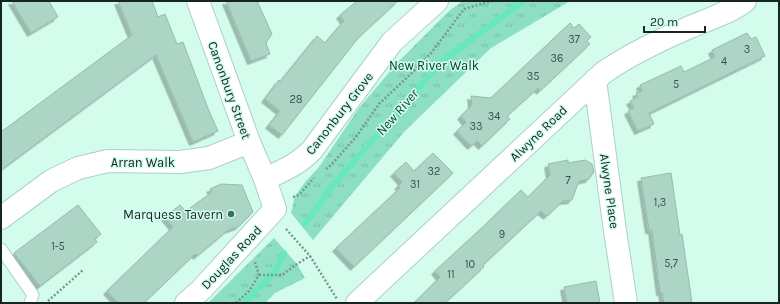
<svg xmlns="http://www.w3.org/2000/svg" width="780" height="304" font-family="Karla,sans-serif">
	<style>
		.grass { fill: url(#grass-tufts) }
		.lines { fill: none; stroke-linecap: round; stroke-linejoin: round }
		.stream { stroke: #67e8bf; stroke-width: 6 }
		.building { fill: #add5c6; stroke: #94bcad; filter: url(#shadow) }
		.lane-casing { stroke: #aad2c3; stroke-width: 13 }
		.street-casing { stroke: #aad2c3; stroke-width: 24 }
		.path { stroke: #7b988d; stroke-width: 2.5; stroke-dasharray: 2 2; stroke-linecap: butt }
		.lane { stroke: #fff; stroke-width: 11 }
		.street { stroke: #fff; stroke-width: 22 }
		.poi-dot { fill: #35735f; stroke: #d3fcec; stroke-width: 1.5 }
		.labels { text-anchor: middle; stroke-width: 3; stroke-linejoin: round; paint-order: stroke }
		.number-label { font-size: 11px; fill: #3c514a }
		.park-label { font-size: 13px; fill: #044030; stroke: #d3fcec }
		.street-label { font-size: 13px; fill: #162520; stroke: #d3fcec }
		.poi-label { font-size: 13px; fill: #162520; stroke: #d3fcec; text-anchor: end }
		.water-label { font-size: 14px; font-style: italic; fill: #134a3a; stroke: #d3fcec }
	</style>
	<defs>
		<pattern id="grass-tufts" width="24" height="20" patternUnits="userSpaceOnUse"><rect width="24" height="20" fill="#8cdfc2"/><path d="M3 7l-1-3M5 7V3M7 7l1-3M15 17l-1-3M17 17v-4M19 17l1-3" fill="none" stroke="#78bfa6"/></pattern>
		<filter id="shadow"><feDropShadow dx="-3.5" dy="3.5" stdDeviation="0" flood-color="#0004"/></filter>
	</defs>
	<rect width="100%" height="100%" fill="#d3fcec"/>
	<path class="grass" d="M463,1H570L491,48L404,132L313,240L291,213L295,196L306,181L319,167L359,108L397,63L450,10Z
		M274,238L297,264L305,278L275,293L265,303H208Z"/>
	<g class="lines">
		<path class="stream" d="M305,224L329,190L440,63L523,1
			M244,303L276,270L284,253"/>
	</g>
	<path class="building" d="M12,1H49L58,17L31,33Z
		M118,1H152L158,17L165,14L177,44L183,42L209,111L218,131L193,142L156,55L1,170V132L132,35Z
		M226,1H257L272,34L266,43L270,54L251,61Z
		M357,1H398L359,37L282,135L269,125L280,111L265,99L279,80L280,82L317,36L325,43L344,21L340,15Z
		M570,23L574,28L579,24L591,37L587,41L590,44L540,91L538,88L507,116L510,119L482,146L477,141L471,146L457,131L466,122L461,116L472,105L471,96L491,98Z
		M747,33L751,39L756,37L765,56L649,113L654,124L638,131L628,111L634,108L630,101L638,97L636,93L642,91L640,85L681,66L684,72L715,57L712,50Z
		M433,153L453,173L354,267L336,248L400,188L398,186L402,182L394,173L406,162L414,171Z
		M568,160V163L585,160L592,164L594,172L589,179L579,181L572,200L563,201L547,216L541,211L483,265L484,267L445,303H414L440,277L435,271L486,224L521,190L528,197L550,175L548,164Z
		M671,173L680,235L682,234L692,303H664L662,292H660L652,230H649L641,178Z
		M221,184L242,185L253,212L239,226L228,230L197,256L195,254L144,303H118L107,291L173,227L165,217L180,205L186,211L212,192L210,189Z
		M78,205L101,234L95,239L97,242L40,286L14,253Z
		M596,281L600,303H567L564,287Z"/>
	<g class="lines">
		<g class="lane-casing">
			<path id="lane" d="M1,249L33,295L30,303"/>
		</g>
		<g class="street-casing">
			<path id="street" d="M595,80L614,224L626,303
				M265,179C282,171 299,164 312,150L392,42L437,1
				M1,218L51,181L78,168L108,161L180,162L209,158L249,142
				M186,303L201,290L275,209L265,179L249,142L198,1
				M357,303L603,73C630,54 660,40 690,27C707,20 731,12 745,1"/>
		</g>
		<path class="path" d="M326,169L331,165L356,137L379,104L417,68L432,52L464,9L492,1
			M293,197L299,195L314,178
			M286,229L310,256L337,299
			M255,262L259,275
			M259,275H282L297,264L310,256
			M48,301L83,270
			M236,303L249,291L259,275"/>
		<use href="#lane" class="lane"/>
		<use href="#street" class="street"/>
	</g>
	<circle class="poi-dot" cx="231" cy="214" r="4"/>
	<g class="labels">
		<g class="number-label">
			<text x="574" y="43">37</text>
			<text x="747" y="53">3</text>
			<text x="557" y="62">36</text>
			<text x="724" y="65">4</text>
			<text x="533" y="80">35</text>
			<text x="676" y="88">5</text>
			<text x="296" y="103">28</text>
			<text x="494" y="120">34</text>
			<text x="476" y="130">33</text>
			<text x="434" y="175">32</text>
			<text x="568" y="184">7</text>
			<text x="415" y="188">31</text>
			<text x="660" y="206">1,3</text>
			<text x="502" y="238">9</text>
			<text x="58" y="250">1-5</text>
			<text x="671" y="267">5,7</text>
			<text x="470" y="268">10</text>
			<text x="451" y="278">11</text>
		</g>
		<g class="park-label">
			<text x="434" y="70">New River Walk</text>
		</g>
		<g class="street-label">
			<text transform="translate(230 90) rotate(70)" y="5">Canonbury Street</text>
			<text transform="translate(339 113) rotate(-52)" y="5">Canonbury Grove</text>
			<text transform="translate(538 133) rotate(-44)" y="5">Alwyne Road</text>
			<text x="143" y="167">Arran Walk</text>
			<text transform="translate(610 191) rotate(82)" y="5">Alwyne Place</text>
			<text transform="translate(231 257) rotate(-47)" y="5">Douglas Road</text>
		</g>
		<g class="poi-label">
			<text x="223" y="219">Marquess Tavern</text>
		</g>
		<g class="water-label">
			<text transform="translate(397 112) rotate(-49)" y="5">New River</text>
		</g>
	</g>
	<rect width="780" height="304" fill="none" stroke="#162520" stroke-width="4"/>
	<path d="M644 26v6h61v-6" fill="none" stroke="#162520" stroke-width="2"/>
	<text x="650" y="26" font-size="12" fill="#162520" stroke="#d3fcec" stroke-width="3" paint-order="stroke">20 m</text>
</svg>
